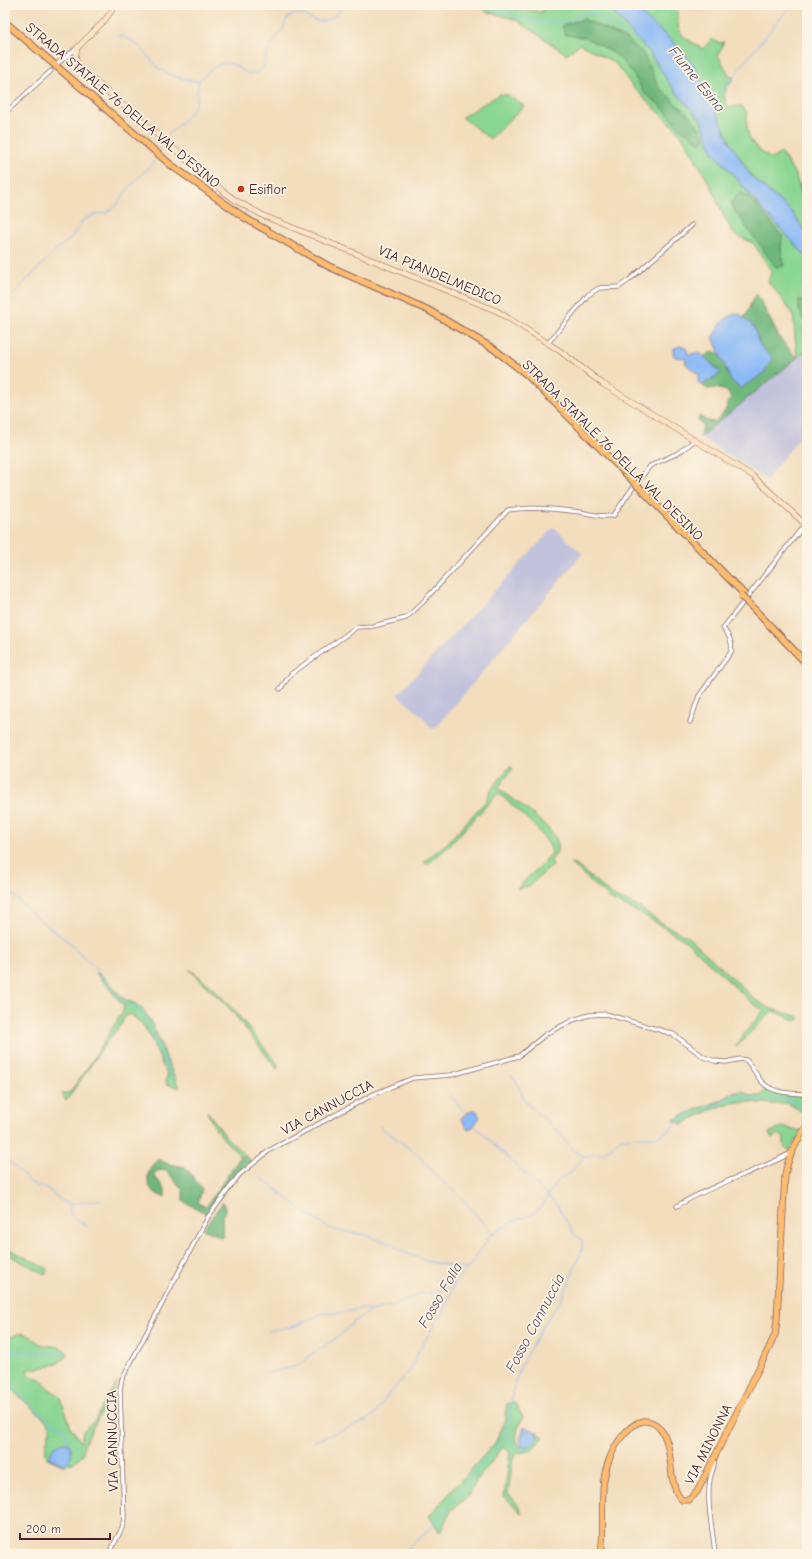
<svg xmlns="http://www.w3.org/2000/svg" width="812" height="1559" font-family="'Comic Neue',sans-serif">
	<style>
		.industrial { fill: #c2c2dc }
		.green { fill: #8ad693; stroke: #6a7a5f }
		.forest { fill: #6fb77d; stroke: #5c6b54 }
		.water { fill: #8bbaf6; stroke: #6a6c90 }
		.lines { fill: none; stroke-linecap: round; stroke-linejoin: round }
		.stream { stroke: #8bbaf6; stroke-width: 1 }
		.street-casing { stroke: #85625e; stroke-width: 5 }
		.secondary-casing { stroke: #85625e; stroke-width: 6 }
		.primary-casing { stroke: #85625e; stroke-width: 7 }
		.highway-casing { stroke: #85625e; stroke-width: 8 }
		.street { stroke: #fff; stroke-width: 3.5 }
		.secondary { stroke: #fee4c5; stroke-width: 5 }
		.primary { stroke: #fdbc6f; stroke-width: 5.5 }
		.highway { stroke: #fdbc6f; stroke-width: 6 }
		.highway-bridge-casing { stroke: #85625e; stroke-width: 8; stroke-linecap: butt }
		.highway-bridge { stroke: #fdbc6f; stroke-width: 6 }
		.poi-dot { fill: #c8321e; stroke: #fcf5e5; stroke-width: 1.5 }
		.labels { text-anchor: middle; stroke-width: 3.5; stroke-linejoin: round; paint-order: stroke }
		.street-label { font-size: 14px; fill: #4a1f2b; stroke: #fcf5e5 }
		.poi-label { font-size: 14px; fill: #4a1f2b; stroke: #fcf5e5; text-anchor: start }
		.water-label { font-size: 15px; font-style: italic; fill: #5e4e68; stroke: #fcf5e5 }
	</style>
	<rect width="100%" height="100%" fill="#fcf5e5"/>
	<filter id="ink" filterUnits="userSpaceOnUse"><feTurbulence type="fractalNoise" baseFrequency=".025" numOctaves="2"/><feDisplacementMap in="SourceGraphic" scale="8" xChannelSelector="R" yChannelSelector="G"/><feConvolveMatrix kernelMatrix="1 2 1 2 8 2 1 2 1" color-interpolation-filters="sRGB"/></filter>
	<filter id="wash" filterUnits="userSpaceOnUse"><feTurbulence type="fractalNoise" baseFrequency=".012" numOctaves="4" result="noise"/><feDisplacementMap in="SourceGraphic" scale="16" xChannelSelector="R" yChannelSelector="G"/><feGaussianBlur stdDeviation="0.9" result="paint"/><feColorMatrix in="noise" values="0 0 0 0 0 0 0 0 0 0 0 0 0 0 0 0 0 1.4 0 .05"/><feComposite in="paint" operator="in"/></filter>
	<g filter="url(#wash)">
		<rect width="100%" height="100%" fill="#f2ddbd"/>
		<path class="industrial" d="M807,349V428L766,480L700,437Z
			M554,527L582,554L436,727L432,729L422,716L397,695Z"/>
		<path class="green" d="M486,5L543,12V5H606L610,8L649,52L674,90L701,120L712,150L761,208L807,257V349L797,358L793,314L768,281L772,271L753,243L734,234L724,217L712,188L681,134L634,88L615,63L580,44L566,54L517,20L485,11Z
			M631,5H678C677,36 678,33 703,49L712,39L719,43L724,42L718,55L729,75L734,78C726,88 721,94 728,107L742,106L747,113C745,137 751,145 771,159L781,153L796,175L807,216V234L792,212L752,177L731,144L695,67Z
			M500,94L508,95L524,106L490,139L462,117Z
			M800,184H807V213L806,211Z
			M510,766H512V770L498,788C513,799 554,827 558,844C559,851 554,856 551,861L553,865L529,886L517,889C528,876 542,866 552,853C550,836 512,805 498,793L449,846L427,865L424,862L447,843L486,801L490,791Z
			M570,863L575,864L613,896L637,906L660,922L689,938L756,1000L769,1008L800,1017L797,1021L773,1011C768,1013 742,1042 736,1047L744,1034L764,1010L753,1004L687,942L642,914L612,900Z
			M189,969C228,997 248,1029 278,1064L277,1069L231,1010Z
			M96,973C108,977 113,989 123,998C127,1002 134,1002 139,1006C155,1019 167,1067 180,1088L166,1084L167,1075L150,1036L144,1026L131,1014L125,1016L122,1023L106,1043L66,1101L62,1093H69L90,1064L123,1011L124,1006Z
			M766,1088L783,1094L802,1096L807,1104V1114L787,1103C772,1106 756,1101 740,1102C723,1102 697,1117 682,1124L673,1120L699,1108L720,1101L733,1093L742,1091L751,1096H761Z
			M207,1111L227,1138L244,1154L239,1159V1154C225,1142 214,1130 207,1111Z
			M782,1127L802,1131L789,1151L784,1146V1138L779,1134L772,1138L769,1133Z
			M5,1247L48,1269L45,1274L5,1253Z
			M21,1333C32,1335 33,1340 41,1344C52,1348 58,1343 68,1353L66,1358L51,1366L26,1370L31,1376L40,1379L49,1389L60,1396L71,1428L81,1442L83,1431L95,1420L108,1395L118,1382L84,1444L83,1454L73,1463L64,1466L47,1458C43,1446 48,1438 51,1427L46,1420L5,1384V1339Z
			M514,1402L523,1417L518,1428L516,1439L520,1446L523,1447L538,1437L536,1431L544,1437L530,1451L517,1453L513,1459L508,1493L520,1507L522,1514L504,1496L510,1452L503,1447L477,1480L467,1498L451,1510L440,1532L429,1516L495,1443L504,1424L507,1404Z"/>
		<path class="forest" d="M584,19L626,39L643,53L659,88L670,97L675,104L683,109L695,121L705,138L701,143L681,129L661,106L644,93L633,74L619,57L600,45L583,37L565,35L562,25Z
			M741,192L753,201L782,236L781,249L784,266L776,267L734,210L731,202Z
			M757,294L779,337L797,358L700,437L703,426L698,420L699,416L707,421L715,422L726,410L727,403L731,398L727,391L715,388L707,389L702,385L716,377L719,370L703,357L713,351L721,355L731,381L759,344L754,327L744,318C749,310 751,300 757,294Z
			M799,299L807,302V322L803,320L799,309Z
			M244,1154L251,1161L239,1172L207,1214L183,1201V1190L166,1170L156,1171L154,1175L165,1190V1197C144,1192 143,1173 158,1159L169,1164L185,1167L202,1189L198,1203L206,1207L239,1159Z
			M223,1202C226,1208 226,1211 222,1216L223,1238L203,1229Z"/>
		<path class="water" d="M606,5H631L677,45L695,67L731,144L752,177L792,212L807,234V257L761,208L712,150L701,120L674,90L649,52Z
			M738,313L754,327L759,344L772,358L764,373L741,388L731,381L713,337C720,324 724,317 738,313Z
			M681,346L686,348L689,355L699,352L721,373L702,385L698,382L699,375L686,364L685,358L675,357L673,354L674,348Z
			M472,1110H476L480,1117L473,1127L468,1129L461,1119L463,1116Z
			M524,1427L535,1431L538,1437C534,1443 530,1447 523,1447L520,1441Z
			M65,1442C74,1445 72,1454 69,1461L63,1464L50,1458C50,1449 57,1443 65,1442Z"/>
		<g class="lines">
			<path class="stream" d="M484,5C508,14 541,27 567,22C574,20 579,13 587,13C600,13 627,36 640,41
				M116,35C129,37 140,45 147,55C150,58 152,62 155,65C165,75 184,80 198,81
				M711,104L791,5
				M165,138C172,130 193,114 196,103C197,96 197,88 199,81C207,73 219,60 232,64C238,66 243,72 249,74L257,72L263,68L268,49L283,29L287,18C305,6 306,23 323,21C334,20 339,8 350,5
				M159,149L162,143
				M5,303L55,251L70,239L83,220L99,213H106L117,205L126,191L155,161
				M5,888L36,917L70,943L89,962L120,998L139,1010L147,1020L154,1034L170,1075L175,1082
				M512,1076C519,1083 520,1092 525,1100C533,1112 545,1118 555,1128C564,1137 570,1151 584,1156
				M450,1095L466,1114
				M380,1127L416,1153L436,1176L460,1196L488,1229L494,1233
				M5,1157L31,1183L49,1190L62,1201L70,1204L101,1200
				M260,1177L313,1218L330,1229L366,1235L391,1244L401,1251L426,1261L466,1269
				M69,1205L71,1215L88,1227
				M268,1331L295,1326L323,1313H342L362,1308L369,1311
				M5,1351L63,1355
				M267,1373L294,1367L305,1361L311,1354L337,1338L354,1322L370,1311L395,1305L419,1294L434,1293L454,1285
				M5,1381C21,1393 34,1409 50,1421C54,1424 60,1425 64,1428L68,1443
				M506,1433L514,1448L520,1449L523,1447
				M313,1442L367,1420L376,1413L388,1395L411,1369L418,1352L444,1309L455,1282L469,1267L491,1235L513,1221L533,1214L541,1207L556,1183L562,1177L569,1175L584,1156L605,1152L620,1139L635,1137H655L668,1131L683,1118L736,1096C743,1094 748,1098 754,1099C774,1100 790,1095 807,1108
				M402,1554L416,1540L424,1535L438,1519L503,1438L510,1420L512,1393L518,1374L524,1359L546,1321L562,1298L582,1250V1240L574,1234L557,1205L474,1125"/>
		</g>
	</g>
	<g filter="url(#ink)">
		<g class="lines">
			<g class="street-casing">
				<path id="street" d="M57,64L77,48
					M5,113L51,71
					M548,343L588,295L599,288L619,287L629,280L692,225
					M280,689L291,674L357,627L373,626L406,618L422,603L508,510C530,506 558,509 580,512C592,514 603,518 614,515L629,493L650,466L678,453L694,441
					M690,722L699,696L731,652C733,642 729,636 723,628L805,524
					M677,1206C712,1184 754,1173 791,1153
					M714,1459C716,1466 711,1472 710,1479C706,1503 713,1530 715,1554
					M109,1554L122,1528L124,1518L120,1389L122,1379L208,1217L239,1175L270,1150L374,1094L413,1078L451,1075L519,1056L546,1034L573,1020L589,1015L606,1014L673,1034L704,1057L715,1061L726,1062L741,1059L746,1060C753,1067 756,1076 763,1083C774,1094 792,1093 807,1094"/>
			</g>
			<g class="secondary-casing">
				<path id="secondary" d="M116,5L104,21L77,48L75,60L81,69L223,191L235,200L264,216L497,311L560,351L603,384L753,476L807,526"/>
			</g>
			<g class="primary-casing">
				<path id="primary" d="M601,1554C607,1511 593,1478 620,1439C626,1431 633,1423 643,1421C652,1420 659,1426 663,1433C674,1450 667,1486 682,1500H689L697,1492L767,1352L775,1335L777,1319L785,1175C788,1156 797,1142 807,1125"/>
			</g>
			<g class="highway-casing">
				<path id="highway" d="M5,22L171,165L245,218L328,266L428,310L494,349L526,374L634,482
					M639,487L744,594
					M748,603L807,664"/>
			</g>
			<use href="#street" class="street"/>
			<use href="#secondary" class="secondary"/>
			<use href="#primary" class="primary"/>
			<use href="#highway" class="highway"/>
			<g class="highway-bridge-casing">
				<path id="highway-bridge" d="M634,482L639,487
					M741,596L748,603"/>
			</g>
			<use href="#highway-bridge" class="highway-bridge"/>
		</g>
	</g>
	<circle class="poi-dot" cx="241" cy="189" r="4"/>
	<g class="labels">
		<g class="street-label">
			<text transform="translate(123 105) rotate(40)" y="5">STRADA STATALE 76 DELLA VAL D'ESINO</text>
			<text transform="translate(440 275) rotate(23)" y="5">VIA PIANDELMEDICO</text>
			<text transform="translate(613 450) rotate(45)" y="5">STRADA STATALE 76 DELLA VAL D'ESINO</text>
			<text transform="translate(327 1107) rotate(-28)" y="5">VIA CANNUCCIA</text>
			<text transform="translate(112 1441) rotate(-91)" y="5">VIA CANNUCCIA</text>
			<text transform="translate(708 1444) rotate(-63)" y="5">VIA MINONNA</text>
		</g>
		<g class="poi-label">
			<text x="249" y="194">Esiflor</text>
		</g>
		<g class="water-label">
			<text transform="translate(697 79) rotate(51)" y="5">Fiume Esino</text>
			<text transform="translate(440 1295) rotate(-60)" y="5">Fosso Folla</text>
			<text transform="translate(535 1323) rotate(-62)" y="5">Fosso Cannuccia</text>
		</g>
	</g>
	<rect width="812" height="1559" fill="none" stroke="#fcf5e5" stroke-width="20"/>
	<path d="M20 1533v6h90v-6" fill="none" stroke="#4a1f2b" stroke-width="2"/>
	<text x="26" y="1533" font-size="12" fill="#4a1f2b" stroke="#fcf5e5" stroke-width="3" paint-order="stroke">200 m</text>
</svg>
